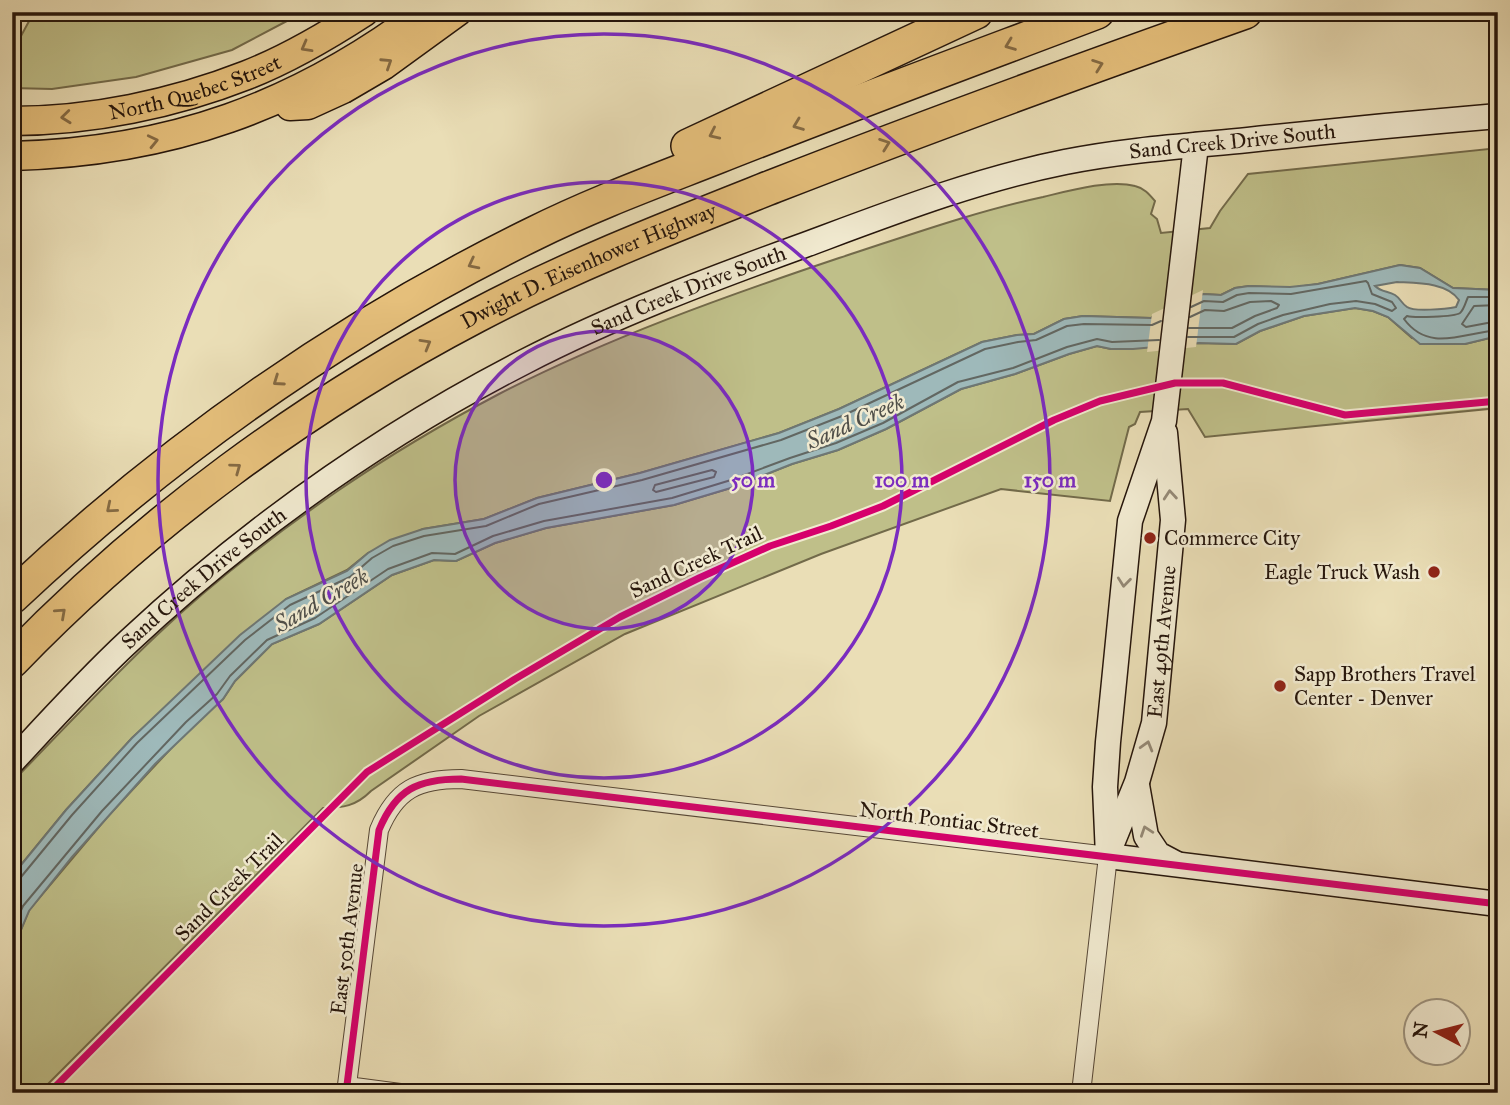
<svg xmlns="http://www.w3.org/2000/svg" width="1510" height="1105" font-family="'IM FELL Great Primer',serif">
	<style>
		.green { fill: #bfbf89; stroke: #726a4a; stroke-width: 2 }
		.water { fill: #9eb9ba; stroke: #6e7774; stroke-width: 2; fill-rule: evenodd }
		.pier { fill: #eadeb6 }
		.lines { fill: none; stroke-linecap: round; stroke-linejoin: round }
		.shore { stroke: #626762; stroke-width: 2 }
		.street-casing { stroke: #564736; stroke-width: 20 }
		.secondary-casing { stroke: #25150b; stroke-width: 27 }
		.primary-casing { stroke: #25150b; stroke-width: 31 }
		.highway-casing { stroke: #25150b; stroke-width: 36 }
		.street { stroke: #f1ead0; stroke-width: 18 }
		.secondary { stroke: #f1ead0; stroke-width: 24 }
		.primary { stroke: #e5bf7b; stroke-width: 28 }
		.highway { stroke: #e5bf7b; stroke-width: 33 }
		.cycleway-casing { stroke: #f1ead0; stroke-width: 11 }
		.cycleway { stroke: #d6006c; stroke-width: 7 }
		.oneway { stroke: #856a43 }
		.oneway2 { stroke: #958a77 }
		.ring { fill: none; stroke: #7b2cbf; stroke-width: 3.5 }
		.poi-dot { fill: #8f2418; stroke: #f1ead0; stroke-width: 2.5 }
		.labels { text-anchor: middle; stroke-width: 5; stroke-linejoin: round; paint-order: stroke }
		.street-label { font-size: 21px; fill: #25150b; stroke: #f1ead0 }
		.poi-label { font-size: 21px; fill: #25150b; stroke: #f1ead0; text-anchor: start }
		.water-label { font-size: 23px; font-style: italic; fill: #4f4e48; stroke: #f1ead0 }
		.centre { fill: #7b2cbf; stroke: #f1ead0; stroke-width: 3.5 }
		.ring-label { font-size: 21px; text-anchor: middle; font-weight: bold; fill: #7b2cbf; stroke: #f1ead0; stroke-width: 5; stroke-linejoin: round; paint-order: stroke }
	</style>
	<rect width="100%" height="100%" fill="#eadeb6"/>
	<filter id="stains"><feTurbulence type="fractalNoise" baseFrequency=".00286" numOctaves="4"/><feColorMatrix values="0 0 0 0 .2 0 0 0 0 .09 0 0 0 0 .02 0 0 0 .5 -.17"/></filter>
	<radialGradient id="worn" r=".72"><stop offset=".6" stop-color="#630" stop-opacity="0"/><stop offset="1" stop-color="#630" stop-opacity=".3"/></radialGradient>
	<path class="green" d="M34,12H304L232,50L136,77L52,89L12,88L15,47Z
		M1498,148V290L1453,288L1420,268L1400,265L1318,284L1290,288L1249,286L1235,288L1221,295L1203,294L1151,318L1083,316L1064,319L1034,334L1017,335L982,342L839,409L779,433L640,473L537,498L484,519L423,529L368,553L347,570L286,599L132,738L66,810L12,876V782C60,733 107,682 157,635C211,584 278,532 339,490C390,455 444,423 499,394C608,338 723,297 839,258C907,236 973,212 1043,197C1068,191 1110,179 1135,186C1144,188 1149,194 1155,201L1151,214L1157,219L1161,233L1210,228L1220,211L1248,174Z
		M1355,308L1373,311L1388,317L1412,338L1465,344L1498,336V408L1205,437L1188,409L1140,412L1135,424L1129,427L1110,501L1001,489L821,554L625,634L479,716L371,791C356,806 343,808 323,808L39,1093H12V951L29,910L108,816L191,727L223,699L235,681L272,644L319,624L392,575L434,560L456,561L495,543L546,528L674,505L734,487L792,464L838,450L886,429L961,389L1015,374L1069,354L1097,346L1111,349L1199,343L1236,344L1260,331L1304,316Z"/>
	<path class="water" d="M1400,265L1420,268L1453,288L1498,290V336L1465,344H1420L1388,317L1373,311L1355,308L1304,316L1260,331L1236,344L1199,343L1133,349H1111L1097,346L1069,354L1015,374L961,389L886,429L838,450L792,464L734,487L674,505L546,528L495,543L456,561L434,560L392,575L319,624L272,644L235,681L223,699L155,764L72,857L29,911L12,951V876L66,810L132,738L240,635L286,599L347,571L368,553L390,540L423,529L484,519L537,498L640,473L779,433L839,409L982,342L1017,335L1034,334L1064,319L1083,316L1151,318L1203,294L1221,295L1235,288L1249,286L1290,287L1318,284ZM1397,282C1416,283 1447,282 1459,300L1456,307C1446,309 1414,312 1407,307C1402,304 1400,298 1395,295C1388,291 1381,292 1375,286Z"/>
	<path class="pier" d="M1203,290L1196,347L1147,352L1152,314Z"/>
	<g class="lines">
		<path class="shore" d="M1498,297H1468C1466,301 1464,310 1460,313C1454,317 1413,318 1407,316L1404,319C1429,353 1463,333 1498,330
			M1498,305L1474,306L1462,324L1466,327L1498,321
			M1189,328H1232L1255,316L1277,308L1279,305L1271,301L1250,302L1224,311L1205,310L1190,317
			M1188,337H1234L1258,324L1283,315L1330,304L1356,301L1375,304L1392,311L1396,308L1392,302L1372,294L1368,283L1366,281L1291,294L1249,293L1237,295L1223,302L1204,301L1191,307
			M712,470L716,472L714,477L656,492L653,490L655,485Z
			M12,879L21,877L72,815L137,743L245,640L290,605L350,577L372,558L393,546L424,536L486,526L539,504L642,480L781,440L842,416L985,349L1018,342L1036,340L1067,326L1084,324L1152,325L1161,321
			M12,930L23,906L102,811L186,722L217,694L230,676L267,640L315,618L388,569L432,553L455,554L493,536L544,521L672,498L731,480L790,458L836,443L883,423L958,382L1013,368L1067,347L1097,339L1112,342L1159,340"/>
		<g class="street-casing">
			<path id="street" d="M347,1086L400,1093
				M346,1093L379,830C396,789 418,779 461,779L1108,856L1081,1093"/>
		</g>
		<g class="secondary-casing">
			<g id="secondary">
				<path id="s1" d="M12,762C50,721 88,679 129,641C247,531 380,436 524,362C613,316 708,280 802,246C888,214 975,180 1065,162C1125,150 1187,146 1248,140C1331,131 1414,123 1498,116"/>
				<path d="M1137,785L1146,836L1158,854L1175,863"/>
				<path id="s2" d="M1111,846L1137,782L1154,723L1173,520L1165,433"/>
				<path d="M1108,856L1105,787L1108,742L1130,521L1164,421L1196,145"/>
				<path d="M1108,856L1498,904"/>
			</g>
		</g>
		<g class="primary-casing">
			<g id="primary">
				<path d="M290,106L308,105L343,89L384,65L457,12"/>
				<path id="s3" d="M12,121C91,121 173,104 247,75C288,59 327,36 364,12"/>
				<path d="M12,156C170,152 296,107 423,12"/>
			</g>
		</g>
		<g class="highway-casing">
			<g id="highway">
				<path d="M688,146L976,12"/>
				<path d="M12,597C168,450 341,328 533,234C593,204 656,181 717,157C843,107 970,60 1097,12"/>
				<path id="s4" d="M12,661C145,523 306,405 476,316C572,265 673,226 774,186C930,125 1087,68 1245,12"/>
			</g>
		</g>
		<use href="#street" class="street"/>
		<use href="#secondary" class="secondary"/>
		<use href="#primary" class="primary"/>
		<use href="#highway" class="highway"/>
		<g class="cycleway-casing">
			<path id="cycleway" d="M49,1093L367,772L515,679L620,617L699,578L770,546L831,526L883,506L1054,420L1100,401L1175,383H1223L1345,415L1498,401
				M346,1093L379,830C396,789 418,779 461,779L1498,904"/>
		</g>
		<use href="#cycleway" class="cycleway"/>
	</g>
	<defs><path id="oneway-chevron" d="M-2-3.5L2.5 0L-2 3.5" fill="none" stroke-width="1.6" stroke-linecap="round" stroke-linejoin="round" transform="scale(1.75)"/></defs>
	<g class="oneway">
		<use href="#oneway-chevron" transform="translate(1010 45) rotate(159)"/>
		<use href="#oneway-chevron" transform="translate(306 47) rotate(151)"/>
		<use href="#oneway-chevron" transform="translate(387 63) rotate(-33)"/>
		<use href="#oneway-chevron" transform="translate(1098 65) rotate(-20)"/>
		<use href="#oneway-chevron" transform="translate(66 117) rotate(174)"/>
		<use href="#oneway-chevron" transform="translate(798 125) rotate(159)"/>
		<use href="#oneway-chevron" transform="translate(714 134) rotate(155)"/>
		<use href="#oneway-chevron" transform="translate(153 141) rotate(-13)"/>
		<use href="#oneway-chevron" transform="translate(885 144) rotate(-20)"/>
		<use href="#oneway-chevron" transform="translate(473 264) rotate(153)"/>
		<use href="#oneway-chevron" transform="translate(426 344) rotate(-30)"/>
		<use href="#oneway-chevron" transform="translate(278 381) rotate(145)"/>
		<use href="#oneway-chevron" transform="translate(236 468) rotate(-36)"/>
		<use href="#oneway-chevron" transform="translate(111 508) rotate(140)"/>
		<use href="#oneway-chevron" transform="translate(61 613) rotate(-42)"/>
	</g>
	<g class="oneway2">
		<use href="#oneway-chevron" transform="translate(1170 495) rotate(-95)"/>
		<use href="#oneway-chevron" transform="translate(1124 582) rotate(96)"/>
		<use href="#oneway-chevron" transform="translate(1147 746) rotate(-74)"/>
		<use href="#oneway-chevron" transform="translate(1146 831) rotate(-109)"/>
	</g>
	<circle cx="604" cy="480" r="149" fill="#7b2cbf" fill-opacity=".12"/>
	<g class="ring">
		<circle cx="604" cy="480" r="149"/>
		<circle cx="604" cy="480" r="298"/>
		<circle cx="604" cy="480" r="446"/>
	</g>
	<g class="poi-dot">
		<circle cx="1150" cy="538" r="7"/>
		<circle cx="1434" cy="572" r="7"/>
		<circle cx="1280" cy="686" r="7"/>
	</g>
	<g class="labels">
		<g class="street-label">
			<text dy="7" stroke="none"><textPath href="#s3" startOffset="187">North Quebec Street</textPath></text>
			<text dy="7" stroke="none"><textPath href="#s1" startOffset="1400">Sand Creek Drive South</textPath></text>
			<text dy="7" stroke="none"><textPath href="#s4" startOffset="704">Dwight D. Eisenhower Highway</textPath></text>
			<text dy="7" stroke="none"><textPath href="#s1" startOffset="833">Sand Creek Drive South</textPath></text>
			<text transform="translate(696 562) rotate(-25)" y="7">Sand Creek Trail</text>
			<text dy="7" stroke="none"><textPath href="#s1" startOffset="266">Sand Creek Drive South</textPath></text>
			<text dy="7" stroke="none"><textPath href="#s2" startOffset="212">East 49th Avenue</textPath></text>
			<text transform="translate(949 820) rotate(7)" y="7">North Pontiac Street</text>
			<text transform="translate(229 887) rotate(-45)" y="7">Sand Creek Trail</text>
			<text transform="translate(347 939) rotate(-83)" y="7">East 50th Avenue</text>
		</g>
		<g class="poi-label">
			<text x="1164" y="545">Commerce City</text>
			<text x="1420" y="579" text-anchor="end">Eagle Truck Wash</text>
			<text x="1294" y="681">Sapp Brothers Travel<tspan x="1294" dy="24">Center - Denver</tspan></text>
		</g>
		<g class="water-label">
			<text transform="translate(855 421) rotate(-24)" y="8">Sand Creek</text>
			<text transform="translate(321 600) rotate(-30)" y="8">Sand Creek</text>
		</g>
	</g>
	<circle cx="604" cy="480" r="10" class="centre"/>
	<g class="ring-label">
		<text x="753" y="487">50 m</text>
		<text x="902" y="487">100 m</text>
		<text x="1050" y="487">150 m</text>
	</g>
	<rect width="1510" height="1105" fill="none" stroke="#eadeb6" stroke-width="42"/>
	<rect x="14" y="14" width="1482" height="1077" fill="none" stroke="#25150b" stroke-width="3.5"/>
	<rect x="21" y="21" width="1468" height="1063" fill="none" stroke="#25150b" stroke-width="2"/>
	<g transform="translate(1437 1032) rotate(277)"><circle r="33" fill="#f1ead0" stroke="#9f9581" stroke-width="2"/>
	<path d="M0-5L12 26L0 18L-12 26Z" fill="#8f2418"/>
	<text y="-10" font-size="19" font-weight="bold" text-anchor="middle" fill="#25150b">N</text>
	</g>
	<rect width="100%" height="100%" filter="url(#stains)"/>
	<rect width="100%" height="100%" fill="url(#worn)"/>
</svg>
